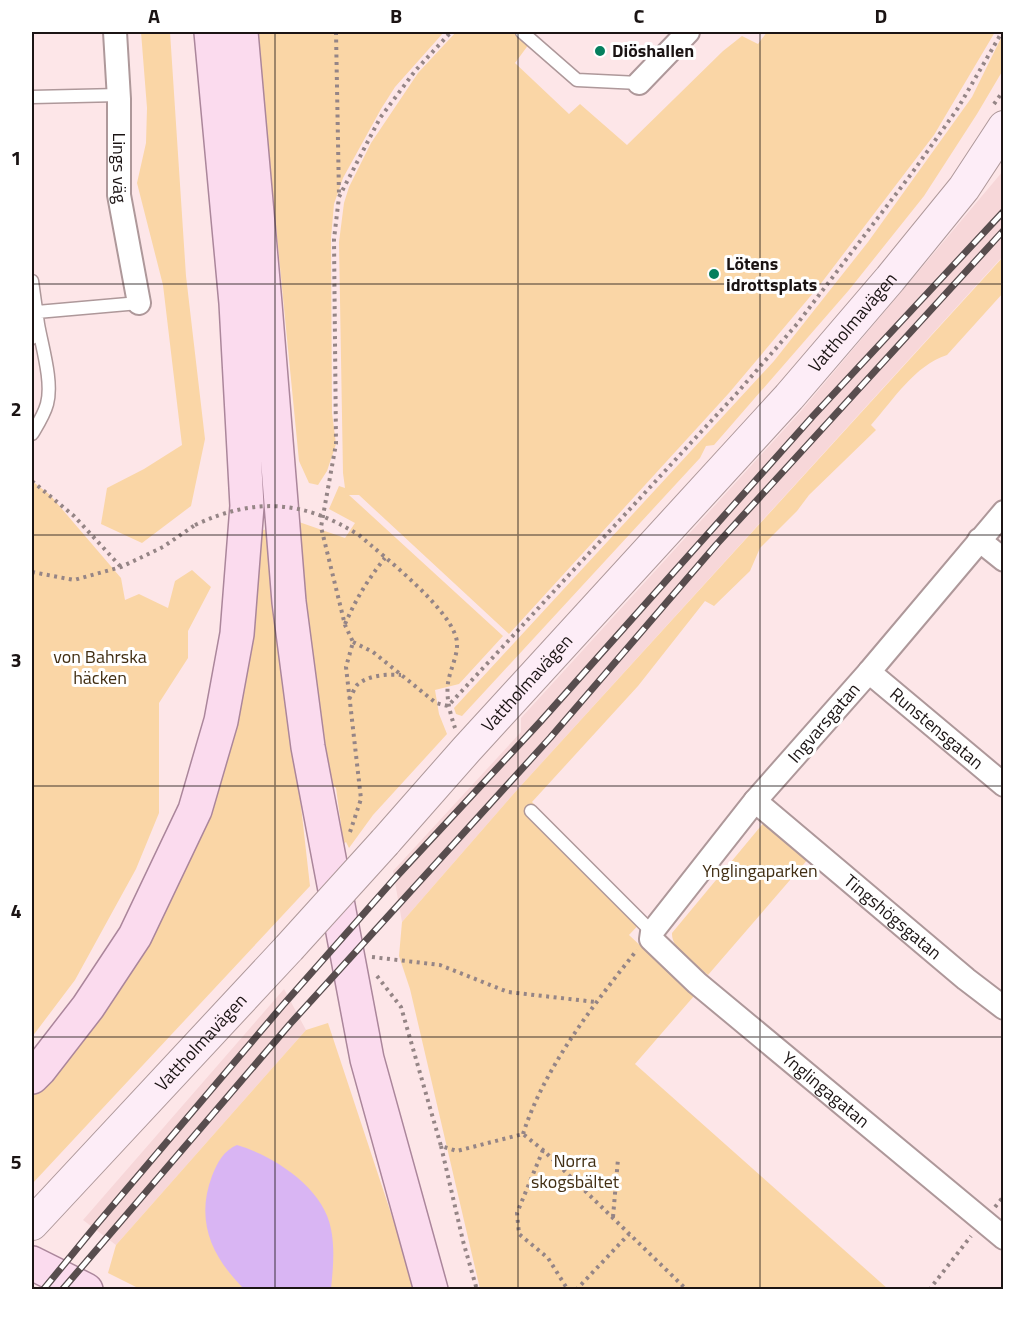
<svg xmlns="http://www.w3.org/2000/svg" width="1035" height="1321" font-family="'Titillium Web',sans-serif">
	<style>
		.built { fill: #f7d7d9 }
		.green { fill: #fad6a6 }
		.water { fill: #d9b5f3 }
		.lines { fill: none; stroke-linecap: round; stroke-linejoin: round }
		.service-casing { stroke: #ae989a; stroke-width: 15 }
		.minor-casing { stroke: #ae989a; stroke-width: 26 }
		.secondary-casing { stroke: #ae989a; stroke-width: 34 }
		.primary-casing { stroke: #ab869b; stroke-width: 36 }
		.path { stroke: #958586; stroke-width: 4; stroke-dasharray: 3 4.5; stroke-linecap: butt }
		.service { stroke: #fff; stroke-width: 12 }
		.minor { stroke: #fff; stroke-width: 22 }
		.secondary { stroke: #fdedf7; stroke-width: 32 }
		.primary { stroke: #fbdbee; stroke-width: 33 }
		.rail-casing { stroke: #584d4e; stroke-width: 7 }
		.rail { stroke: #fff; stroke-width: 4.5; stroke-dasharray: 14; stroke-linecap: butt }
		.secondary-bridge-casing { stroke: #ae989a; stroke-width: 34; stroke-linecap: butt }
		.path-bridge { stroke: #958586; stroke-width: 4; stroke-dasharray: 3 4.5; stroke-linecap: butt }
		.secondary-bridge { stroke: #fdedf7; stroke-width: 32 }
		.grid { fill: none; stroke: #1b1414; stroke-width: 1.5; stroke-opacity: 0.55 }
		.poi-dot { fill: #057f5e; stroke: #fff; stroke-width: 2 }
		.labels { text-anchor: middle; stroke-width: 6; stroke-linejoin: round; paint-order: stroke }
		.poi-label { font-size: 18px; font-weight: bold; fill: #1b1414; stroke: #fff; text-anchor: start }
		.street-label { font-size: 18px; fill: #1b1414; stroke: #fff }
		.park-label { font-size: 18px; fill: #412e13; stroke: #fff }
		.neatline { fill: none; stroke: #1b1414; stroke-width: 2 }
		.grid-label { font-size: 20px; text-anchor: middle; font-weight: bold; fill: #1b1414 }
	</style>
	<rect width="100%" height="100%" fill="#fde6e8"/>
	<path class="built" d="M1003,171V256L517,790L402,922L393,871L521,732V718L801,411Z
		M284,989L306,1030L116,1245L83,1220Z"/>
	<path class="green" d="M141,32H170L186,276L205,439L191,506L142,543L101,524L107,488L144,469L182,445L163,285L137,183L146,143L147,108Z
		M257,32H444L395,87L381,109L343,178L334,204L331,238L332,413L336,444L327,471L318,485L309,483L299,461Z
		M456,32H516L529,44L515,63L569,114L580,104L627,145L723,51L742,36L758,44L767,32H995L934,135L819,286L729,393L509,634L359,495H349L503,636L459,684L435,690L439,714L447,734L373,815L349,848L346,842L336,848L333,834L341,825L336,788L326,778L299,560V522L345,538L355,523L329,509L339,486L345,488L343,473L339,242L344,203L349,187L371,143L418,73Z
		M1003,34V70L977,114L924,196L849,290L714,445L706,446L700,458L462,716L456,714L454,708L774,361L868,242L972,97Z
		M1003,257V293L947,355C914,366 894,399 871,425L876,430L809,495L797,511L760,548L750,571L714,606L705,601L638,686L532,802L646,917L629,935L694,996L635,1064L888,1289H480L410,989L399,956L402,922L517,790Z
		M32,481L50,495L121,578L125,600L139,594L168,608L175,581L192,570L211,587L188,631V658L159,703V813L136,869L75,980L32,1037Z
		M272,528L278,603L310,886L32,1184V1095L116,990L196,844L255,532Z
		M765,821L809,858L708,975C696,964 671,950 672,933Z
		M328,1023L416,1289H140L108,1273L116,1245L306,1030Z"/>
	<path class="water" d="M237,1145C274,1156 324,1188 331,1229C335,1249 333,1269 331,1289H244C212,1257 195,1221 212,1176C217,1163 224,1150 237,1145Z"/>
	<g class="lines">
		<g class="service-casing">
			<path id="service" d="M522,32L577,80L639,83
				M32,97L119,95
				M32,281L38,324L32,338
				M37,312L139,303
				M32,434C38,424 44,415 47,404C53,382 42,347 38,324
				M531,811L652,932"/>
		</g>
		<g class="minor-casing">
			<g id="minor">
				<path id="s1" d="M115,32L119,99V195L139,303"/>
				<path d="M639,83L688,32"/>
				<path id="s2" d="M1004,512L869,672L755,801L652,932L651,939L697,983L1004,1238"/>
				<path d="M979,540L1004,560"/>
				<path id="s3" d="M869,672L1004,785"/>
				<path id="s4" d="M755,801L966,979L1004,1008"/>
			</g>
		</g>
		<g class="secondary-casing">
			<g id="secondary">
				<path id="s5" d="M385,842L466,750L789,397L890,279L964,188L1004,127"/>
				<path id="s6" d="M32,1224L289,948"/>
			</g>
		</g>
		<g class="primary-casing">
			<path id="primary" d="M241,32L265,304L289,602L308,747L367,1059L431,1290
				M32,1077L40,1069L88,1007L135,936L195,810L221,721L237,634L247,506L236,303L211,32
				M32,1263L86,1290"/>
		</g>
		<path class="path" d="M336,32L339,196
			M994,104L1004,90
			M32,481L74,516L121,567
			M359,535C384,557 453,610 457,642C458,656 450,669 448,683C446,698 450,713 455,728
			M32,572L74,580L121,567L163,547L195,525
			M345,624C356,599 368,579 385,558
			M353,642L373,652L436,703L448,706L737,393L797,324L912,173L958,108L1002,32
			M349,699C352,695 354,689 357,685C368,675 387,674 401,675
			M350,832L361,799L346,667L353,642L345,625L321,527L336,444L334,239L339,197L380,118L415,71L451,32
			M372,957L440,965L508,992L596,1002
			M377,976L401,1007L441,1146L457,1151L523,1134L543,1150L687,1290
			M523,1134C544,1068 594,1004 637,950
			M441,1146L463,1241L477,1290
			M543,1150L517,1213L519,1234L548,1258L568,1290
			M995,1207L1004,1196
			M613,1217L618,1159
			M576,1290L629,1234
			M929,1290L971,1236"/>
		<use href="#service" class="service"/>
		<use href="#minor" class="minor"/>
		<use href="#secondary" class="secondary"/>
		<use href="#primary" class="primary"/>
		<g class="rail-casing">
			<path id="rail" d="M43,1290L98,1223L283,1005L397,876L541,721L813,416L1004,211
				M62,1290L290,1024L550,738L716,545L1004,230"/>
		</g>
		<use href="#rail" class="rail"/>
		<g class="secondary-bridge-casing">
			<path id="secondary-bridge" d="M289,948L385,842"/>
		</g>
		<path class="path-bridge" d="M195,525C255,497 303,500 359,535"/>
		<use href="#secondary-bridge" class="secondary-bridge"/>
	</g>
	<path class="grid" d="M275,32V1290M518,32V1290M760,32V1290M32,284H1004M32,535H1004M32,786H1004M32,1037H1004"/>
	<g class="poi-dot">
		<circle cx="600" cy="51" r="6"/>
		<circle cx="714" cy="274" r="6"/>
	</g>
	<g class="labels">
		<g class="poi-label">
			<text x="612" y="57">Diöshallen</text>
			<text x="726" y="270">Lötens<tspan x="726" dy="21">idrottsplats</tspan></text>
		</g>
		<g class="street-label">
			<text dy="6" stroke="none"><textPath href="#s1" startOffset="136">Lings väg</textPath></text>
			<text dy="6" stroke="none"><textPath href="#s5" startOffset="699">Vattholmavägen</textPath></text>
			<text dy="6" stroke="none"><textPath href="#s5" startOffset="213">Vattholmavägen</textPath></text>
			<text transform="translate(824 723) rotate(-49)" y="6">Ingvarsgatan</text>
			<text dy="6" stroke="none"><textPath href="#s3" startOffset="88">Runstensgatan</textPath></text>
			<text dy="6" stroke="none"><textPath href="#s4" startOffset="180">Tingshögsgatan</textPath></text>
			<text dy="6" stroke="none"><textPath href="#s6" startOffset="248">Vattholmavägen</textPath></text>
			<text dy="6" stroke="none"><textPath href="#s2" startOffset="786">Ynglingagatan</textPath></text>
		</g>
		<g class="park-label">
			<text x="100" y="663">von Bahrska<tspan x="100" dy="21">häcken</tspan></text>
			<text x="760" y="877">Ynglingaparken</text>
			<text x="575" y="1167">Norra<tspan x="575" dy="21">skogsbältet</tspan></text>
		</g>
	</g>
	<rect width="1035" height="1321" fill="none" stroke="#ffffff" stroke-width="66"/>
	<rect x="33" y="33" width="969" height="1255" class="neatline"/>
	<g class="grid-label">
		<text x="154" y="23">A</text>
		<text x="396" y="23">B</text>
		<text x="639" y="23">C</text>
		<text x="881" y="23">D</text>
		<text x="16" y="165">1</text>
		<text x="16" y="416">2</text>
		<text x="16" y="667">3</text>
		<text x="16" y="918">4</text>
		<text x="16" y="1169">5</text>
	</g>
</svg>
